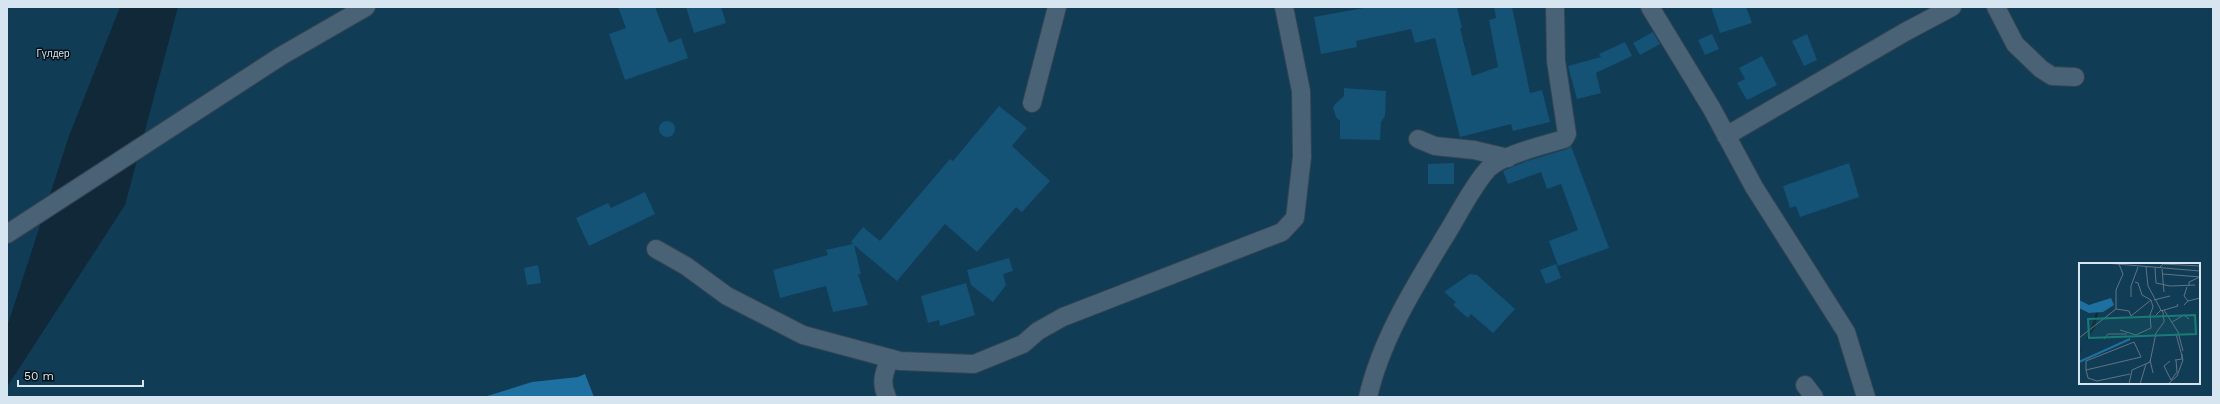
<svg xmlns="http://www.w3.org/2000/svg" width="2220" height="404" font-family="'Work Sans',sans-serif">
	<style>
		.green { fill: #113c56; fill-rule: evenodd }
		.water { fill: #1e70a0 }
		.building { fill: #145276 }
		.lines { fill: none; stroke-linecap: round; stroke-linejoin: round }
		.minor-casing { stroke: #344451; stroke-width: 20 }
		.minor { stroke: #496275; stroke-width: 18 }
		.labels { text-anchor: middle; stroke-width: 3; stroke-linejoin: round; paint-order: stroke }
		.park-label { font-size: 10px; fill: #d2e4f2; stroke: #061017 }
		.inset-river { fill: none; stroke: #1e70a0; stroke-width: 2 }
		.inset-road { fill: none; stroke: #607482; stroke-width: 1 }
		.view { fill: #197c74; fill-opacity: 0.15; stroke: #197c74; stroke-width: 2 }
		.inset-edge { fill: none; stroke: #d7e5f0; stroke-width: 2 }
	</style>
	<rect width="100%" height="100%" fill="#102838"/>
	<path class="green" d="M7,7H120L69,136L7,327Z
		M178,7H2213V397H7V387L125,205ZM2080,264H2199V383H2080Z"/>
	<path class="water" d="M585,374L594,397H484L532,382L578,377Z"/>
	<path class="building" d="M618,7H655L669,43L681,38L688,58L625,80L609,34L626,28Z
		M686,7H721L726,23L694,33Z
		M1369,7H1457L1462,28H1460L1472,76L1498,67L1489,20L1496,18L1494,7H1512L1530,93L1542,90L1550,122L1513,131L1511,124L1460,137L1435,38L1415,43L1411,29L1356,41L1357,47L1321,54L1314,17Z
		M1711,7H1746L1752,23L1720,33Z
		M1653,32L1660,44L1640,55L1633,43Z
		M1712,34L1719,49L1705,55L1698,40Z
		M1807,34L1817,60L1804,66L1792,41Z
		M1625,42L1632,56L1596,73L1601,93L1577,99L1568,66L1601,57L1599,54Z
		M1762,56L1777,85L1747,100L1737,83L1745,79L1739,68Z
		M1344,88L1386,91L1385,116L1381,122L1380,140L1340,139V121L1336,117L1333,108L1335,104L1344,96Z
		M999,106L1027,128L1012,146L1050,181L1022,212L1016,207L977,252L945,224L897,281L854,245L861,274H858L868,305L833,312L826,286L780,298L773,270L828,255L826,250L853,244L851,242L863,227L880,241L950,159L953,161Z
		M659 129a8 8 0 1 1 16 0a8 8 0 1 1-16 0Z
		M1571,146L1609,248L1558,266L1549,241L1578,230L1561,184L1547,189L1541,172L1508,184L1503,171L1527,161L1567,149Z
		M1454,163V184H1428V164Z
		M1849,163L1859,197L1800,217L1796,206L1790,208L1783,186Z
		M645,192L655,214L589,246L576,218L608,203L611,208Z
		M1009,258L1013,271L1003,274L1006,285L993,302L971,285L967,270Z
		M1556,264L1561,278L1546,284L1540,270Z
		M538,265L541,283L527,285L524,268Z
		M1470,274L1477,275L1515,309L1493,333L1471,314L1468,318L1453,305L1456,302L1444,292Z
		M966,283L975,315L940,326L939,320L928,323L921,296Z"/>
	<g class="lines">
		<g class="minor-casing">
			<path id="minor" d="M1650,7L1712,109L1754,187L1846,332L1866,397
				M1996,7L2015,44L2041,69L2052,76L2075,77
				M1032,103L1057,7
				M1726,136L1905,32L1952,7
				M1418,139L1435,146L1474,150L1508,158
				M7,234L281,56L366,7
				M656,249L686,266L727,296L803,335L900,361L974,364L1023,344L1038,331L1063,317L1282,232L1295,218L1302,157L1301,91L1284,7
				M1805,385L1814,397
				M887,397C880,382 884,373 890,358
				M1368,397C1382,336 1418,281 1450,228C1460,211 1475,183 1488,169C1501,155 1545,145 1564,139L1567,134L1556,61L1555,7"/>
		</g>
		<use href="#minor" class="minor"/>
	</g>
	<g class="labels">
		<g class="park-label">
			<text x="53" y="57">Гүлдер</text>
		</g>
	</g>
	<g transform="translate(2079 263)">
		<rect width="121" height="121" fill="#102838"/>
		<path d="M0,0H121V121H0V91L4,84L0,89ZM21,39L16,65L7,78Z" fill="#113c56" fill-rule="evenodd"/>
		<path d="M32,35L35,42L24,49L10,50L0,45V37L10,42Z" fill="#1e70a0"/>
		<path class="inset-river" d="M0,99L51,76"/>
		<path class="inset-road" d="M26,0L121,8M67,4L69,23L82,47M81,4L84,1L121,3M76,5L77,20L91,23L116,22M83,6L85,29M84,11L121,14M56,19L59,20L63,32L72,37M110,23V19L121,14M108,24L105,33L109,38M52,34V23L59,4M75,37L91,33M105,42L109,38L121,35M37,46L50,48L52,53L72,37L74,44L71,52L72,65L57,72L41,67M85,47L99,43L98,41M82,48L85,47L99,69L104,88M93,59L105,52L110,56M0,75L37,46V27L44,11L40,1M25,76L29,71H48M71,97L74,110M96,97L103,96V91M91,98L85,103L92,117L98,109L97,97M7,107V98L55,79L62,94L7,107L9,115L18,118L51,111M50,121L53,107L71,99L77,70L85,59L84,49L82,47L77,52M61,121L67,101M89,121L98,113L104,97L97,71"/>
		<path class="view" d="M116,52L117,71L10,75L9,56Z"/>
		<rect width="121" height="121" class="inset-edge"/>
	</g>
	<rect width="2220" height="404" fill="none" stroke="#d7e5f0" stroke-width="16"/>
	<path d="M18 380v6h125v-6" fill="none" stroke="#d7e5f0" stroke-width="2"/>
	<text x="24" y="380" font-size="12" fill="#d7e5f0" stroke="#061017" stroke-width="3" paint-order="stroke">50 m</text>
</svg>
